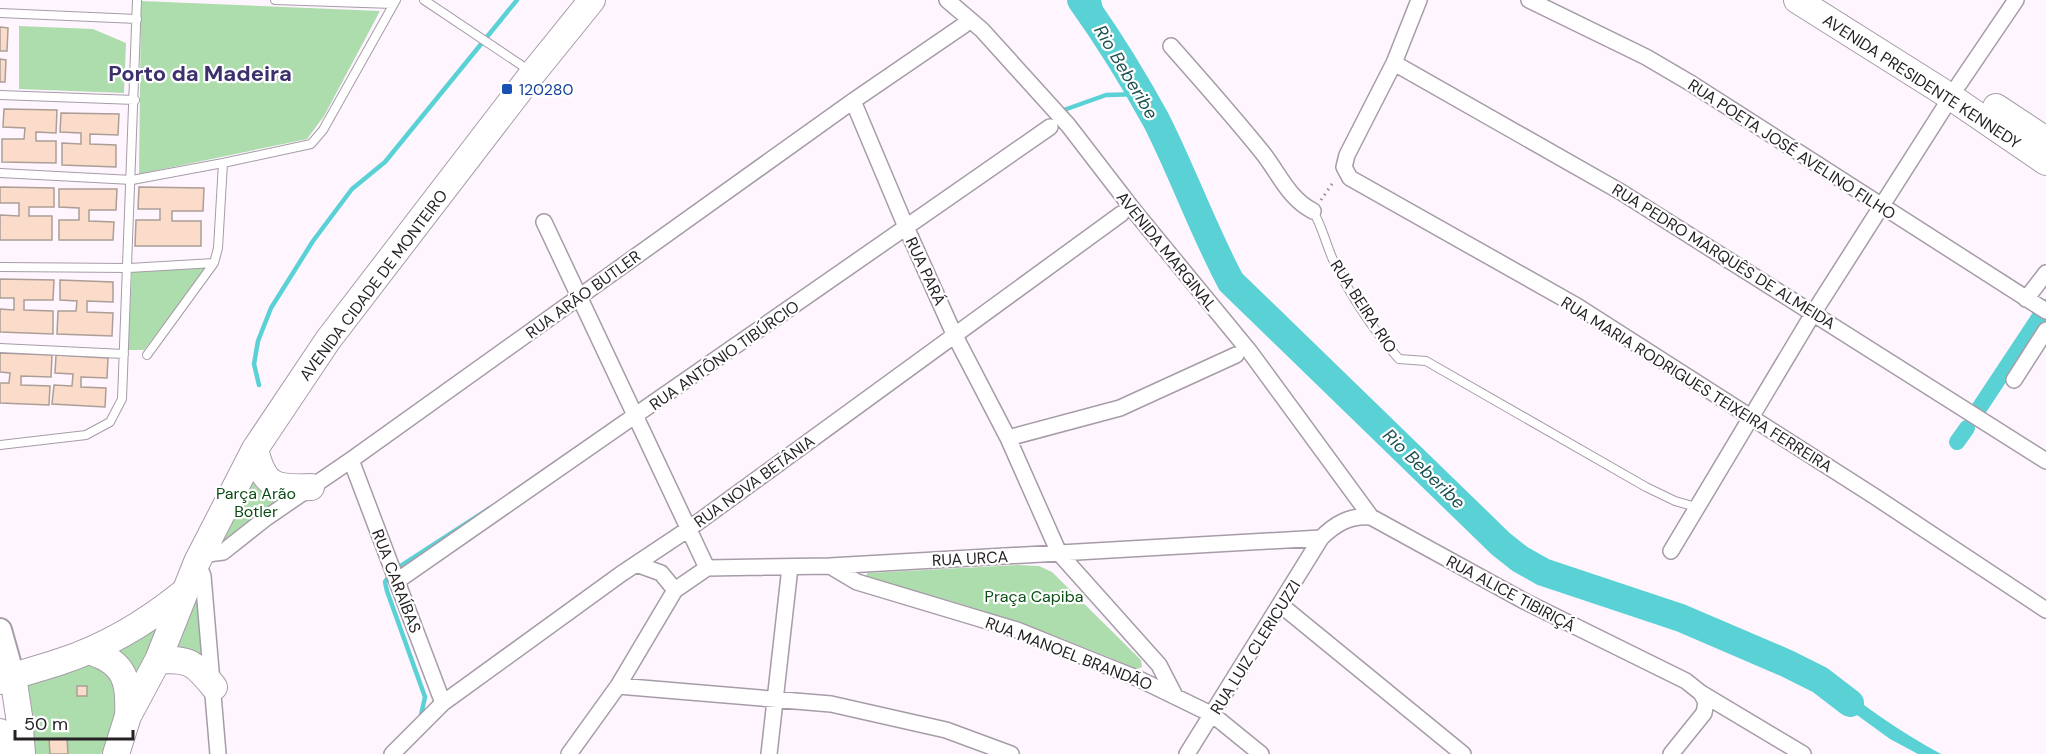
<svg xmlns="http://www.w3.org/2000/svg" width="2046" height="754" font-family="'DM Sans',sans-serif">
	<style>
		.green { fill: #addcad }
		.water { fill: #5ad2d5 }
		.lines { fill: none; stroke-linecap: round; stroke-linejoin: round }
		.stream { stroke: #5ad2d5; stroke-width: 4.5 }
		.canal { stroke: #5ad2d5; stroke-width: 16 }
		.river { stroke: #5ad2d5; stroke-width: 28 }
		.building { fill: #fbdcca; stroke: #ac9e96; stroke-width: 1.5 }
		.lane-casing { stroke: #a69ca8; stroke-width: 10 }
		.street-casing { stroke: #a69ca8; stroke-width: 18 }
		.secondary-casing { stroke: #a69ca8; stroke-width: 26 }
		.primary-casing { stroke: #a69ca8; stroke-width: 28 }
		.path { stroke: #968f96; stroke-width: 3; stroke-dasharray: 1.5 4.5; stroke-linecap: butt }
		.lane { stroke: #fff; stroke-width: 8 }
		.street { stroke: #fff; stroke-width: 15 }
		.secondary { stroke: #fff; stroke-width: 22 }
		.primary { stroke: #fff; stroke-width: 26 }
		.transit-dot { fill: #1a4fb4; stroke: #fff; stroke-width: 2 }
		.labels { text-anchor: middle; stroke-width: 4.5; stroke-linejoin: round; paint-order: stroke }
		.street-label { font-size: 16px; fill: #252125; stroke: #fff }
		.transit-label { font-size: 16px; fill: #164399; stroke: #fff; text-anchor: start }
		.park-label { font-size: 16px; fill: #0a4d14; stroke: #fff }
		.water-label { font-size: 18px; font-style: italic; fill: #1d5152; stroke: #fff }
		.district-label { font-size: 22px; font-weight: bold; fill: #3c316d; stroke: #fff }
	</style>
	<rect width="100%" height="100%" fill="#fef5ff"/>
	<path class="green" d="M141,1L380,11L324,116L307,139L139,174Z
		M19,26L93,29L126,43L124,93L19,89Z
		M208,266L144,350H128L132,271Z
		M254,467L273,496L284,500L222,543Z
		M1018,565L1039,566L1052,572L1141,660L1142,667L1137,669C1045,630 964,601 866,579L865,576L868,573Z
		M193,602H199L209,670L173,654Z
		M168,617L139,677L107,649Z
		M79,664H93L121,686L110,741L101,754H30L25,684Z"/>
	<path class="water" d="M1826,675C1862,705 1900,732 1941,754H1918L1890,739L1817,686Z"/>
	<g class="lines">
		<path class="stream" d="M1061,111L1106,95L1141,94
			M259,385L254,364L258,341L271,308L313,241L352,189L385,162L517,0
			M396,569L490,508
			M390,574L385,582L387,591L425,697L421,715"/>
		<path class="canal" d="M1093,0L1098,24
			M1976,413L2046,307
			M1957,442L1967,428"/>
		<path class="river" d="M1081,0C1109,39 1133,78 1156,120C1183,173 1203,230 1231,282L1501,544L1520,559L1543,572L1681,618L1786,663L1820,680L1850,703"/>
	</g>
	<path class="building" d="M0,27L8,28L7,51H0Z
		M0,59L6,60L5,82H0Z
		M4,109L57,110L56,133L36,132V141H56V163L2,162V139H24L25,128L3,127Z
		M61,113L119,114L118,135L90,134V144L116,145V167L62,165V143L81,144V133L60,132Z
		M0,187L54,188V207H29V216H52V240H0V215L19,216V203H0Z
		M139,187L204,188L203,211H172V221H201V246H135L136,220H160V209H138Z
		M59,189H117L116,210H89V221L114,222L113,240H59V220H79V208L59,207Z
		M0,279L54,280L53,300H24V310L53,311V334L0,332V309L14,310V298H0Z
		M60,280L113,282V302L87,301V312L113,313L112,336L57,334L58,311H76L77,301L60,300Z
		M0,353L52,355L51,377L21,376V385L50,386L49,405L0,403V383H9L10,373L0,372Z
		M56,355L108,358L107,378L81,377V387L106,388L105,407L52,404L54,385L72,386L73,374L55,373Z
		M77,686H87V696H77Z
		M67,738L68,754H50L49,739Z"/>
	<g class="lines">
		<g class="lane-casing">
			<path id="lane" d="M275,0L393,4
				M424,0L530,71
				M0,13L137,19
				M0,95L135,100
				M223,163L311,144L323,130L396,0
				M0,173L132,180L223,163L218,248L214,263L129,268L0,267
				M1313,211C1323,228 1326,245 1334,262C1351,296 1374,331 1399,359L1426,361L1646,487L1675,501L1696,507
				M0,348L124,354
				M147,355L214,263
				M0,445L86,435L110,422L122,399L137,0"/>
		</g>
		<g class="street-casing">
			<path id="street" d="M947,0L982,30L1068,125L1135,212L1250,352L1371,517
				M1419,0L1394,63L1347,155L1344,167L1350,178L1577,306L1874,496L2046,610
				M1529,0L1646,57L1692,84L2046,311
				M1171,46C1202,81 1233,116 1262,152C1279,173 1288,198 1313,211
				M1394,63L1621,192L2046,461
				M1959,84L2016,0
				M853,101L906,227L954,334L1008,438L1059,553L1159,665L1175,696
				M544,222L707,568
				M2026,299L2046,273
				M2014,380L2046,330
				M1008,438L1120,408L1236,355
				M351,460L443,703
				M1671,551L1814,312L1951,97
				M200,555L223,552L266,518L351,460L853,101L964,25
				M198,564L203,576L218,754
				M636,564L661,573L675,590L707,568L830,566L1321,538
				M830,566L857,582L1017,630L1139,679L1213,715L1261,754
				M397,581L1050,127
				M1282,606L1463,754
				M618,686L831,704L946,730L1011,754
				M392,754L443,703L621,574L690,528L1121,214
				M569,754L618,686L675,590
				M769,754L790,567
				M1187,754L1321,538C1335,524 1350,515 1371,517L1526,602L1686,681L1701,693L1803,754
				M1671,754L1704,713L1706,702L1701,693"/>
		</g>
		<g class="secondary-casing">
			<path id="secondary" d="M0,630L13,676"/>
		</g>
		<g class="primary-casing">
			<path id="primary" d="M1797,0L1951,97L2046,162
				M1996,107L2046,140
				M255,449C264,486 274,489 311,487
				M89,651C125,662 130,681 128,716
				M158,660C189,659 194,662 214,687
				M13,676L19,716L22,754
				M0,681C20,673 42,668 62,661C108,646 147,622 184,592
				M0,732L3,754
				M116,754L128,716L158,660L197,562L255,449L328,340L533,73L592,0"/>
		</g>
		<path class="path" d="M1321,200L1334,181"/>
		<use href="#lane" class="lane"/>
		<use href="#street" class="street"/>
		<use href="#secondary" class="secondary"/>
		<use href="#primary" class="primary"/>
	</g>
	<rect class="transit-dot" x="501" y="83" width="12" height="12" rx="3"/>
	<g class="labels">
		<g class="street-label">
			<text transform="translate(1922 81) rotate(33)" y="6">AVENIDA PRESIDENTE KENNEDY</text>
			<text transform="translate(1792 149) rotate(33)" y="6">RUA POETA JOSÉ AVELINO FILHO</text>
			<text transform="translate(1167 251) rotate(51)" y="6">AVENIDA MARGINAL</text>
			<text transform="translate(1724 256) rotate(32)" y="6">RUA PEDRO MARQUÊS DE ALMEIDA</text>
			<text transform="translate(926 271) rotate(65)" y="6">RUA PARÁ</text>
			<text transform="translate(373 285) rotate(-53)" y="6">AVENIDA CIDADE DE MONTEIRO</text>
			<text transform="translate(583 294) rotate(-36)" y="6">RUA ARÃO BUTLER</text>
			<text transform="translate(1364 306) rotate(57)" y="6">RUA BEIRA RIO</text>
			<text transform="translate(724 355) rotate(-35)" y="6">RUA ANTÔNIO TIBÚRCIO</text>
			<text transform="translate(1697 384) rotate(32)" y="6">RUA MARIA RODRIGUES TEIXEIRA FERREIRA</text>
			<text transform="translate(754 481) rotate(-36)" y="6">RUA NOVA BETÂNIA</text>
			<text transform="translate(970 558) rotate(-3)" y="6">RUA URCA</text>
			<text transform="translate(397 581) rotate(69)" y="6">RUA CARAÍBAS</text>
			<text transform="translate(1511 593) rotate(28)" y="6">RUA ALICE TIBIRIÇÁ</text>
			<text transform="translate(1255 647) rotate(-58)" y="6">RUA LUIZ CLERICUZZI</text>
			<text transform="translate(1069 653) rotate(21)" y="6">RUA MANOEL BRANDÃO</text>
		</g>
		<g class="transit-label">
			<text x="519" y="95">120280</text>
		</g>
		<g class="park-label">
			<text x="256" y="499">Parça Arão<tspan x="256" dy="18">Botler</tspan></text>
			<text x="1034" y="602">Praça Capiba</text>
		</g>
		<g class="water-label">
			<text transform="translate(1126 72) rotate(59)" y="6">Rio Beberibe</text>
			<text transform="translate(1424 469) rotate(44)" y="6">Rio Beberibe</text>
		</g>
		<g class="district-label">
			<text x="200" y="81">Porto da Madeira</text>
		</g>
	</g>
	<path d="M15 730v9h118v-9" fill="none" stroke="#252125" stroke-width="3"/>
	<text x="24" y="730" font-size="18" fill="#252125" stroke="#ffffff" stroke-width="4.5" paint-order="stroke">50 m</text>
</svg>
